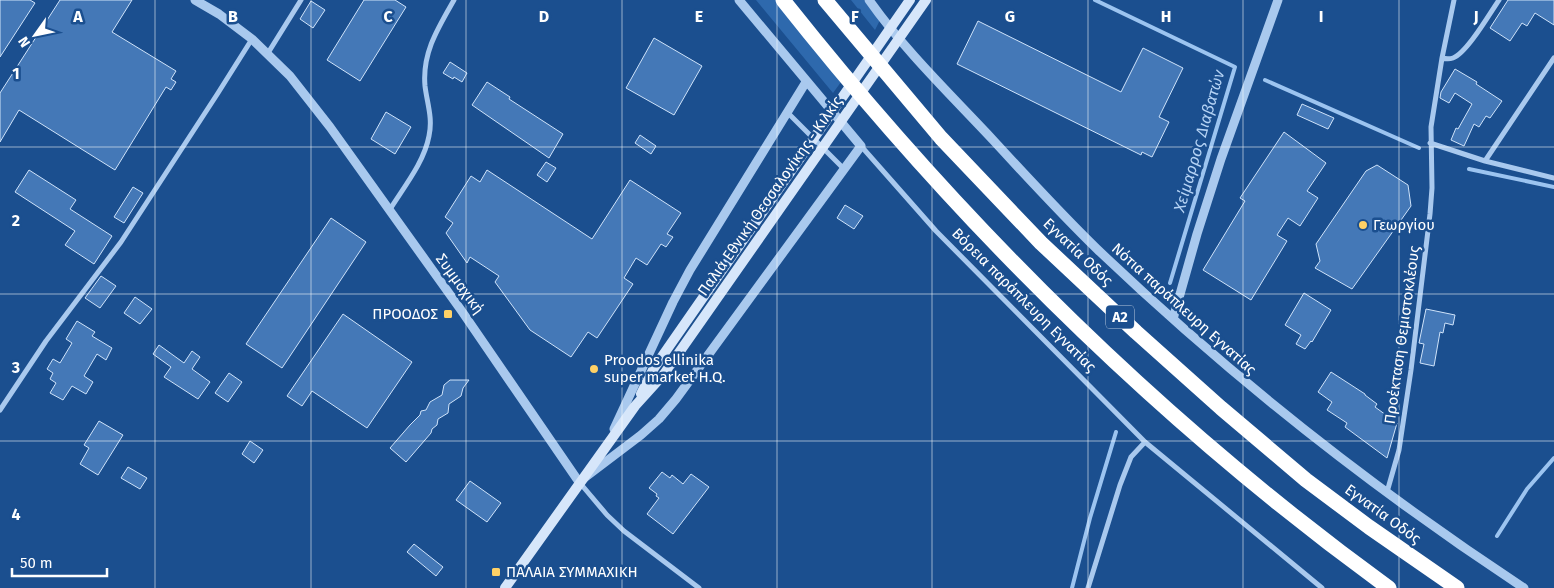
<svg xmlns="http://www.w3.org/2000/svg" width="1554" height="588" viewBox="0 0 1554 588" font-family="'Fira Sans',sans-serif">
	<style>
		.green { fill: #2e69ad }
		.lines { fill: none; stroke-linecap: round; stroke-linejoin: round }
		.stream { stroke: #9cc4f0; stroke-width: 4 }
		.building { fill: #4478b7; stroke: #cfe3fa }
		.minor { stroke: #a9c9ee; stroke-width: 5 }
		.tertiary { stroke: #a9c9ee; stroke-width: 9 }
		.secondary { stroke: #d6e6fa; stroke-width: 10 }
		.motorway { stroke: #fff; stroke-width: 15 }
		.grid { fill: none; stroke: #fff; stroke-width: 1; stroke-opacity: 0.55 }
		.poi-dot { fill: #ffd166; stroke: #1b4f8f; stroke-width: 2 }
		.labels { text-anchor: middle; dominant-baseline: central; stroke-width: 5; stroke-linejoin: round; paint-order: stroke }
		.shield { fill: #1b4f8f; stroke: #bbcadd; stroke-width: 1 }
		.shield-label { font-size: 14px; font-weight: bold; fill: #fff }
		.street-label { font-size: 15px; fill: #fff; stroke: #1b4f8f }
		.poi-label { font-size: 15px; fill: #fff; stroke: #1b4f8f; text-anchor: start }
		.water-label { font-size: 16px; font-style: italic; fill: #b5d3f5; stroke: #1b4f8f }
		.grid-label { font-size: 16px; text-anchor: middle; font-weight: bold; fill: #fff; stroke: #1b4f8f; stroke-width: 5; stroke-linejoin: round; paint-order: stroke }
	</style>
	<rect width="100%" height="100%" fill="#1b4f8f"/>
	<path class="green" d="M756 0H776L841 82 833 93Z
		M851 0H864L880 20 875 30Z"/>
	<g class="lines">
		<path class="stream" d="M1095 0 1235 67 1170 283
			M1265 80 1419 148
			M1469 169 1554 187
			M1497 536 1527 489 1554 458
			M1072 588 1090 518 1116 432"/>
	</g>
	<path class="building" d="M0 0H30L35 3 0 57Z
		M60 0H132L112 32 176 71 171 79 176 82 171 90 166 87 115 170 19 110 0 142V93Z
		M364 0H395L406 7 360 81 327 60Z
		M1508 0H1554V25L1535 13 1527 26 1522 23 1510 41 1490 28Z
		M311 1 325 10 313 28 300 19Z
		M978 21 1121 92 1143 48 1183 68 1159 117 1169 122 1152 157 1142 152 1141 155 957 64Z
		M654 38 702 66 674 115 626 88Z
		M450 62 467 73 462 82 454 77 453 79 443 73Z
		M1455 69 1477 82 1476 84 1502 101 1490 118 1486 116 1479 127 1474 124 1464 146 1451 140 1456 128 1458 129 1472 104 1455 93 1449 103 1440 98 1441 92Z
		M487 82 510 97 509 99 563 134 549 158 472 105Z
		M1302 104 1334 118 1328 129 1297 115Z
		M386 112 411 127 395 154 371 139Z
		M1284 132 1326 163 1307 191 1318 198 1300 226 1288 218 1277 235 1287 241 1251 300 1203 270 1245 201 1240 198Z
		M640 135 656 146 651 154 635 143Z
		M546 162 556 168 547 182 537 175Z
		M1377 165 1408 185 1411 206 1352 289 1315 268 1320 261 1316 244 1366 171Z
		M29 170 76 200 70 209 112 236 94 264 65 245 75 231 15 192Z
		M487 170 592 239 630 180 681 213 667 234 673 237 666 247 661 244 647 265 636 258 624 278 633 284 597 338 588 332 571 357 530 330 495 282 499 276 470 257 467 263 446 233 453 223 445 217 471 176 480 182Z
		M133 187 143 193 124 223 114 217Z
		M845 205 863 216 854 229 837 218Z
		M331 218 366 242 282 368 246 344Z
		M101 276 116 286 100 308 85 298Z
		M1304 293 1331 310 1312 342 1311 341 1305 349 1296 344 1301 335 1285 325Z
		M135 297 152 309 140 324 124 313Z
		M1426 309 1455 315 1453 325 1445 323 1443 333 1440 332 1434 366 1420 363 1424 344 1419 343Z
		M343 314 412 362 367 428 312 391 302 406 287 396Z
		M77 321 95 332 92 336 112 348 106 360 97 354 84 376 93 382 86 394 72 386 63 400 50 393 56 383 50 379 53 373 47 369 53 359 60 363 72 343 66 339Z
		M159 345 184 363 192 351 200 357 192 369 210 382 198 399 164 377 171 367 153 354Z
		M1331 372 1365 394V395L1377 404 1375 407 1397 423 1387 458 1345 427 1347 423 1327 410 1332 402 1318 392Z
		M229 373 242 382 228 402 215 393Z
		M450 380H469L463 388 461 396 449 404 448 413 438 419 437 425 432 429 431 433 406 462 390 448 410 425 420 415 421 411 426 410 430 402 442 395 444 385Z
		M99 421 123 435 98 475 80 464 89 448 84 445Z
		M250 441 263 450 254 463 242 454Z
		M128 467 147 478 140 489 121 478Z
		M662 472 670 478 672 475 683 484 691 474 709 487 673 534 647 514 659 498 656 496 657 494 649 488Z
		M470 481 501 503 487 522 456 500Z
		M414 544 443 567 436 576 407 552Z"/>
	<g class="lines">
		<path class="minor" d="M268 53 301 0
			M1442 58C1446 59 1450 59 1453 58 1467 53 1490 13 1499 0
			M787 112 844 169
			M1430 143 1485 161 1554 178
			M861 146 936 231 1145 442 1322 588
			M1485 161 1554 58
			M389 211C403 188 424 163 429 136 433 118 427 103 425 86 422 53 438 28 454 0
			M0 410 46 341 121 242 218 93 252 39
			M580 483 607 515 624 531 699 588
			M1387 492 1399 450 1411 370 1430 214 1432 188 1431 127 1442 58 1454 0
			M1088 588 1120 485 1131 457 1145 442"/>
		<path class="tertiary" d="M195 0 219 14 252 39 290 76 330 127 461 310 579 482 641 435 659 419 676 399 861 146 739 0
			M869 0C905 51 951 95 993 140 1027 177 1061 214 1097 249 1229 375 1372 488 1524 588
			M1173 319 1197 234 1221 159 1278 0
			M614 429 673 302 690 270 806 82"/>
		<path class="secondary" d="M641 394 654 368 910 0
			M505 588 635 406 664 374 926 0"/>
		<path class="motorway" d="M783 0C958 221 1160 422 1389 588
			M825 0 941 138 1041 243 1136 332 1221 408 1306 480 1369 527 1457 588"/>
	</g>
	<path class="grid" d="M155 0V588M311 0V588M466 0V588M622 0V588M777 0V588M932 0V588M1088 0V588M1243 0V588M1399 0V588M0 147H1554M0 294H1554M0 441H1554"/>
	<g class="poi-dot">
		<circle cx="1363" cy="225" r="5"/>
		<rect x="443" y="309" width="10" height="10" rx="2.5"/>
		<circle cx="594" cy="369" r="5"/>
		<rect x="491" y="567" width="10" height="10" rx="2.5"/>
	</g>
	<g class="labels">
		<rect class="shield" x="1106" y="305.5" width="28" height="23" rx="4"/>
		<g class="shield-label">
			<text x="1120" y="317">Α2</text>
		</g>
		<g class="street-label">
			<text transform="translate(770 196) rotate(-55)">Παλιά Εθνική Θεσσαλονίκης - Κιλκίς</text>
			<text transform="translate(1078 252) rotate(44)">Εγνατία Οδός</text>
			<text transform="translate(460 284) rotate(54)">Συμμαχική</text>
			<text transform="translate(1024 300) rotate(45)">Βόρεια παράπλευρη Εγνατίας</text>
			<text transform="translate(1184 309) rotate(42)">Νότια παράπλευρη Εγνατίας</text>
			<text transform="translate(1402 335) rotate(-82)">Προέκταση Θεμιστοκλέους</text>
			<text transform="translate(1383 514) rotate(36)">Εγνατία Οδός</text>
		</g>
		<g class="poi-label">
			<text x="1373" y="225">Γεωργίου</text>
			<text x="438" y="314" text-anchor="end">ΠΡΟΟΔΟΣ</text>
			<text x="604" y="360">Proodos ellinika<tspan x="604" dy="17">super market H.Q.</tspan></text>
			<text x="506" y="572">ΠΑΛΑΙΑ ΣΥΜΜΑΧΙΚΗ</text>
		</g>
		<g class="water-label">
			<text transform="translate(1199 141) rotate(-74)">Χείμαρρος Διαβατών</text>
		</g>
	</g>
	<g class="grid-label">
		<text x="78" y="22">A</text>
		<text x="233" y="22">B</text>
		<text x="388" y="22">C</text>
		<text x="544" y="22">D</text>
		<text x="699" y="22">E</text>
		<text x="855" y="22">F</text>
		<text x="1010" y="22">G</text>
		<text x="1166" y="22">H</text>
		<text x="1321" y="22">I</text>
		<text x="1476" y="22">J</text>
		<text x="16" y="79">1</text>
		<text x="16" y="226">2</text>
		<text x="16" y="373">3</text>
		<text x="16" y="520">4</text>
	</g>
	<g transform="translate(35 35) rotate(237)" stroke="#1b4f8f" stroke-width="4" paint-order="stroke">
	<path d="M0-4L9 19L0 12L-9 19Z" fill="#ffffff"/>
	<text y="-8" font-size="14" font-weight="bold" text-anchor="middle" fill="#ffffff">N</text>
	</g>
	<path d="M12 568v8h95v-8" fill="none" stroke="#ffffff" stroke-width="2.5"/>
	<text x="20" y="568" font-size="15" fill="#ffffff" stroke="#1b4f8f" stroke-width="4" paint-order="stroke">50 m</text>
</svg>
